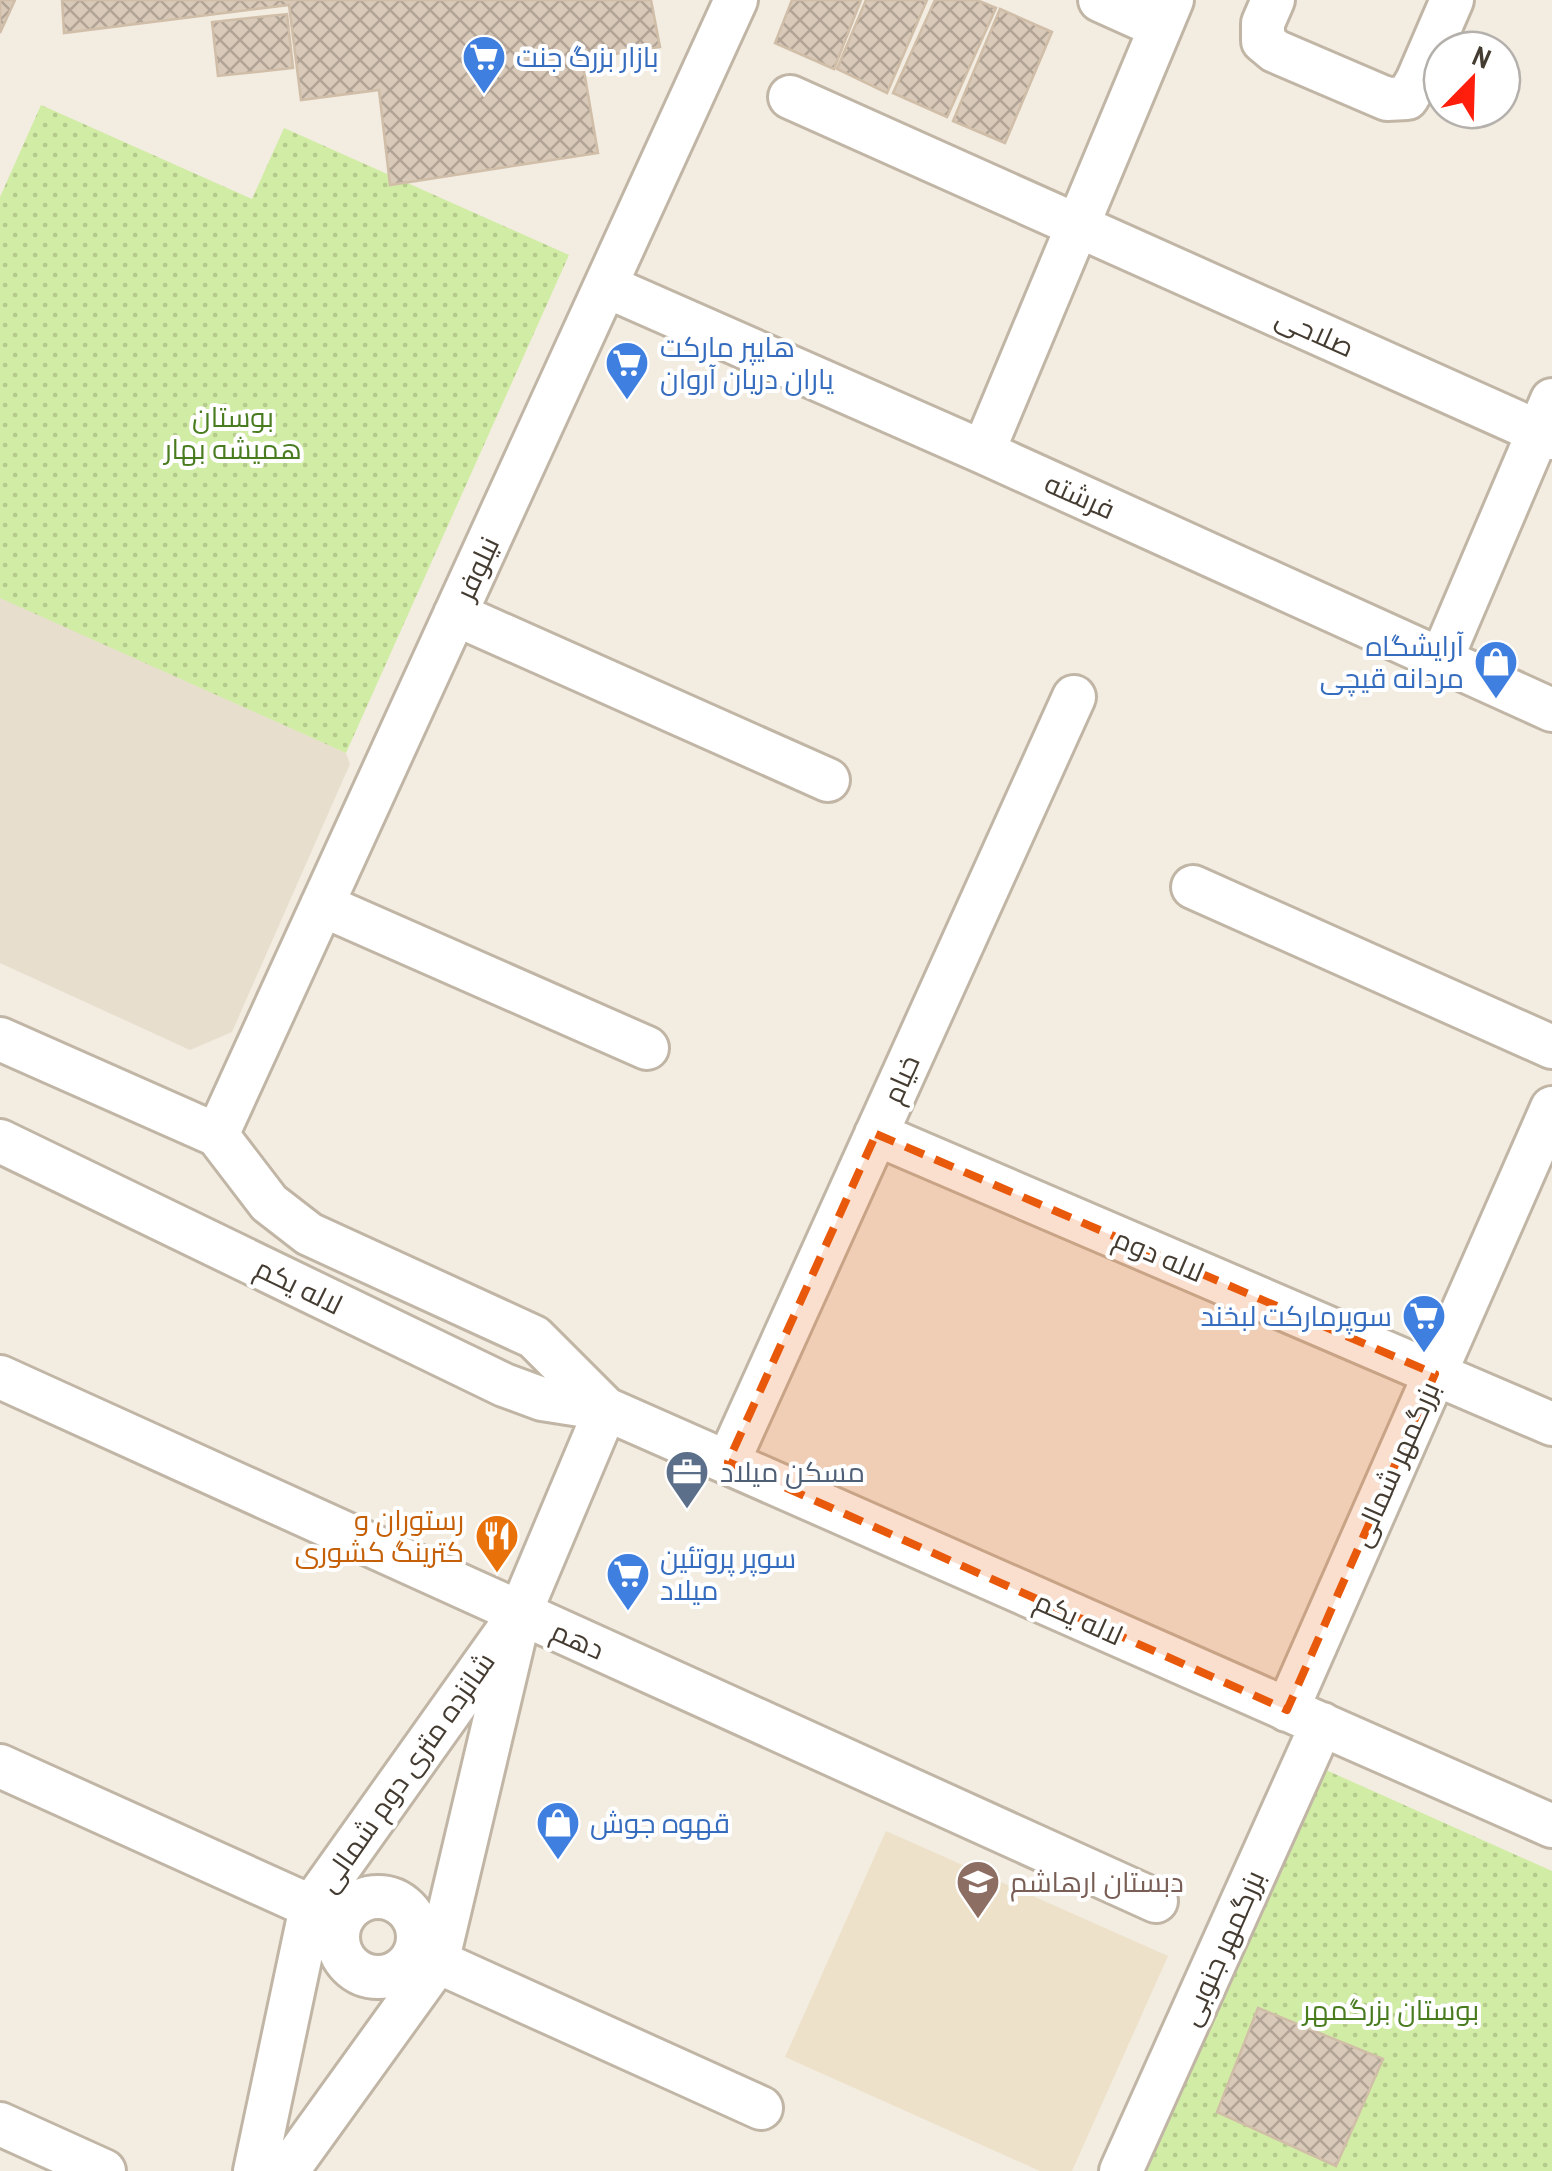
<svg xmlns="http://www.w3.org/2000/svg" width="1552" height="2171" viewBox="0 0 1552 2171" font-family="'Archivo Narrow',Cairo,sans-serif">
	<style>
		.residential { fill: #e7dece }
		.education { fill: #eee1c9 }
		.park { fill: url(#park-dots) }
		.building { fill: url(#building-cross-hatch); stroke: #d1bea8; stroke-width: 2.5 }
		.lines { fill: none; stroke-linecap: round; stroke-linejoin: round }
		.minor-casing { stroke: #c1b6a6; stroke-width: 48 }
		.minor { stroke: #fff; stroke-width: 42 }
		.marked { fill: #e8590c; fill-opacity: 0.2; stroke: #e8590c; stroke-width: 8; stroke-dasharray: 20 12; stroke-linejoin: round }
		.labels { text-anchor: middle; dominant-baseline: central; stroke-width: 8; stroke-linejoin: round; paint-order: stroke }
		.shop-label { font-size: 28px; fill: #366cbe; stroke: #fff; text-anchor: start }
		.street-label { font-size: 28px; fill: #443b31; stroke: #fff }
		.park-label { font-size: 28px; fill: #497b1f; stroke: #fff }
		.service-label { font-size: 28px; fill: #4e5e75; stroke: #fff; text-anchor: start }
		.food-label { font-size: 28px; fill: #c56008; stroke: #fff; text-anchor: end }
		.education-label { font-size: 28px; fill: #785e54; stroke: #fff; text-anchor: start }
	</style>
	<defs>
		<pattern id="park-dots" width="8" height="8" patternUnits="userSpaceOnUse" patternTransform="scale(2.5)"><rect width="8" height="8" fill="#d1eca4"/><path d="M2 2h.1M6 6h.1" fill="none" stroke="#b5cb8e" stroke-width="1.8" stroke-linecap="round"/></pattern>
		<pattern id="building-cross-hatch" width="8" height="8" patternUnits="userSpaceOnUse" patternTransform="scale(2.5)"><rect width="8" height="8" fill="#d8c9b8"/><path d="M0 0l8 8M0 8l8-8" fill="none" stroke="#b1a496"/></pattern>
	</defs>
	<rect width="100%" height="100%" fill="#f3ece1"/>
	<path class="residential" d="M0 597 346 753 350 764 232 1032 190 1050 0 963Z"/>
	<path class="education" d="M886 1831 1168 1956 1072 2171H1040L785 2057Z"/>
	<path class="park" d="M41 105 252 199 284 128 569 255 346 753 0 598V197Z
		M1326 1770 1552 1871V2171H1144Z"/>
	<path class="building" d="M0 0H15L0 33Z
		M62 0H651L660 47 582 59 598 153 390 185 379 90 301 100 289 5 64 33Z
		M792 0H861L834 69 775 43Z
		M866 0H927L887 93 837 69Z
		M935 0H977L996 8 947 117 893 93Z
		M1000 9 1052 32 1005 143 953 121Z
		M287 14 293 68 218 76 212 22Z
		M1258 2008 1383 2059 1336 2166 1217 2112Z"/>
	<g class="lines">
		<defs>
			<path id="minor" d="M1100 0 1160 27
				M1273 0 1263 23V41L1275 51 1387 99 1407 98 1417 81 1452 0
				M790 97 1552 438
				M606 286 983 452 1552 710
				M983 452 1172 0
				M455 614 828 780
				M1441 660 1552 400
				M1193 887 1552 1047
				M322 905 647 1048
				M0 1039 217 1135 269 1203 309 1234 534 1337 606 1409
				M876 1134 1552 1424
				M217 1135 736 0
				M0 1141 504 1385 542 1399 606 1409 1552 1826
				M0 1377 1156 1901
				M728 1462 1074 697
				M1287 1710 1552 1108
				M0 1766 341 1920
				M338 1937a40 40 0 1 1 80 0a40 40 0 1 1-80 0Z
				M416 1952 761 2108
				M0 2124 104 2171
				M255 2171 311 1907 508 1630
				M287 2171 437 1963 520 1613 606 1409
				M1121 2171 1322 1724"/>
		</defs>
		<use href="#minor" class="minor-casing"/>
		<use href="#minor" class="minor"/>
	</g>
	<path class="marked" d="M876 1134 1435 1374 1287 1710 728 1462Z"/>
	<defs>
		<symbol id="supermarket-pin" viewBox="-11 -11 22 30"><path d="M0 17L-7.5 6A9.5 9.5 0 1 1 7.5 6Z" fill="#3f7fe0" stroke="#fff"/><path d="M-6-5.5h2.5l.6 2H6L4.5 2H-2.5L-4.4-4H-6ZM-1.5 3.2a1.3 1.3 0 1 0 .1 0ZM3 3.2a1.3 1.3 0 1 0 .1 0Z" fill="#fff"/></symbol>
		<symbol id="shop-pin" viewBox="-11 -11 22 30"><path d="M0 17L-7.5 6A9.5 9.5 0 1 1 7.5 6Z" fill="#3f7fe0" stroke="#fff"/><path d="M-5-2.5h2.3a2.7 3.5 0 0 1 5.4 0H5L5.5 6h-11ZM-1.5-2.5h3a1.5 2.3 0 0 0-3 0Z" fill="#fff"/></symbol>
		<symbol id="office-pin" viewBox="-11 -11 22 30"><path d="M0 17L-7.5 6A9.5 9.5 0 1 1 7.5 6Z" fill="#5c6f8a" stroke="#fff"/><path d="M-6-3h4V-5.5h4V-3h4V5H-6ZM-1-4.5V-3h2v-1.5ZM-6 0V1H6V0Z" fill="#fff"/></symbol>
		<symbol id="restaurant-pin" viewBox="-11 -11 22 30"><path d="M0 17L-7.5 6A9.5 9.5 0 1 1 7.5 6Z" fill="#e8710a" stroke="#fff"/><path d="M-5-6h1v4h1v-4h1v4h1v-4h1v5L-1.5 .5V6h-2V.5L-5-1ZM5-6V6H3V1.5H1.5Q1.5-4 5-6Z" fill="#fff"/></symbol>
		<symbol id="school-pin" viewBox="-11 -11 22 30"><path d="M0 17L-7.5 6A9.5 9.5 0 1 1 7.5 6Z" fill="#8d6e63" stroke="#fff"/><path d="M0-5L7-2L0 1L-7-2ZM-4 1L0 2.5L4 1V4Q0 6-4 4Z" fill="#fff"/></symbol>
	</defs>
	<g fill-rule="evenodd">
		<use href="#supermarket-pin" x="459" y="32" width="50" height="68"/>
		<use href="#supermarket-pin" x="602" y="338" width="50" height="68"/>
		<use href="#shop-pin" x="1471" y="637" width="50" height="68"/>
		<use href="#supermarket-pin" x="1399" y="1291" width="50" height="68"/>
		<use href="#office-pin" x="662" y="1447" width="50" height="68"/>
		<use href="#restaurant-pin" x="472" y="1511" width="50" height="68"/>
		<use href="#supermarket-pin" x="603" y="1549" width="50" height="68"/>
		<use href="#shop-pin" x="533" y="1798" width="50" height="68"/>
		<use href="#school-pin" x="953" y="1857" width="50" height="68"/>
	</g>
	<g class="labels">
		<g class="shop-label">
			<text x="516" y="57">بازار بزرگ جنت</text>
			<text x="660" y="347">هایپر مارکت<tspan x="660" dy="32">یاران دریان آروان</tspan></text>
			<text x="1464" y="646" text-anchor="end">آرایشگاه<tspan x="1464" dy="32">مردانه قیچی</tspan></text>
			<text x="1392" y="1316" text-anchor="end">سوپرمارکت لبخند</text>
			<text x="660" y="1558">سوپر پروتئین<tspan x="660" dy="32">میلاد</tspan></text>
			<text x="590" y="1823">قهوه جوش</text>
		</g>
		<g class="street-label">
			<text transform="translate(1315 332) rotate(24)">صلاحی</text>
			<text transform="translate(1080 496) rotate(24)">فرشته</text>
			<text transform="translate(477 568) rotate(-65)">نیلوفر</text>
			<text transform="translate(901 1079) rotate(-66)">خیام</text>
			<text transform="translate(1159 1255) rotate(23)">لاله دوم</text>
			<text transform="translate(299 1286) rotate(26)">لاله یکم</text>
			<text transform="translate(1395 1464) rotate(-66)">بزرگمهر شمالی</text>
			<text transform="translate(1079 1618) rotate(24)">لاله یکم</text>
			<text transform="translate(578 1640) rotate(24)">دهم</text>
			<text transform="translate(406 1772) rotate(-55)">شانزده متری دوم شمالی</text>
			<text transform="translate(1222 1948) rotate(-66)">بزرگمهر جنوبی</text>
		</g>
		<g class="park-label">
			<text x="233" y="417">بوستان<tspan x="233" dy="32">همیشه بهار</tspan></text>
			<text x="1391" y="2010">بوستان بزرگمهر</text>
		</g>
		<g class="service-label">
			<text x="720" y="1472">مسکن میلاد</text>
		</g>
		<g class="food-label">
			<text x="464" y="1520">رستوران و<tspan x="464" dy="32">کترینگ کشوری</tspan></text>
		</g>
		<g class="education-label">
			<text x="1010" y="1882">دبستان ارهاشم</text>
		</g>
	</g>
	<g transform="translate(1472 80) rotate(23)"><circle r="48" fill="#ffffff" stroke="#b4b1ad" stroke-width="2.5"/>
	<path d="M0-8L18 38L0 25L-18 38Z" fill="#ff1e0c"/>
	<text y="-15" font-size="28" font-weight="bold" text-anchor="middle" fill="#443b31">N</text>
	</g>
</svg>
